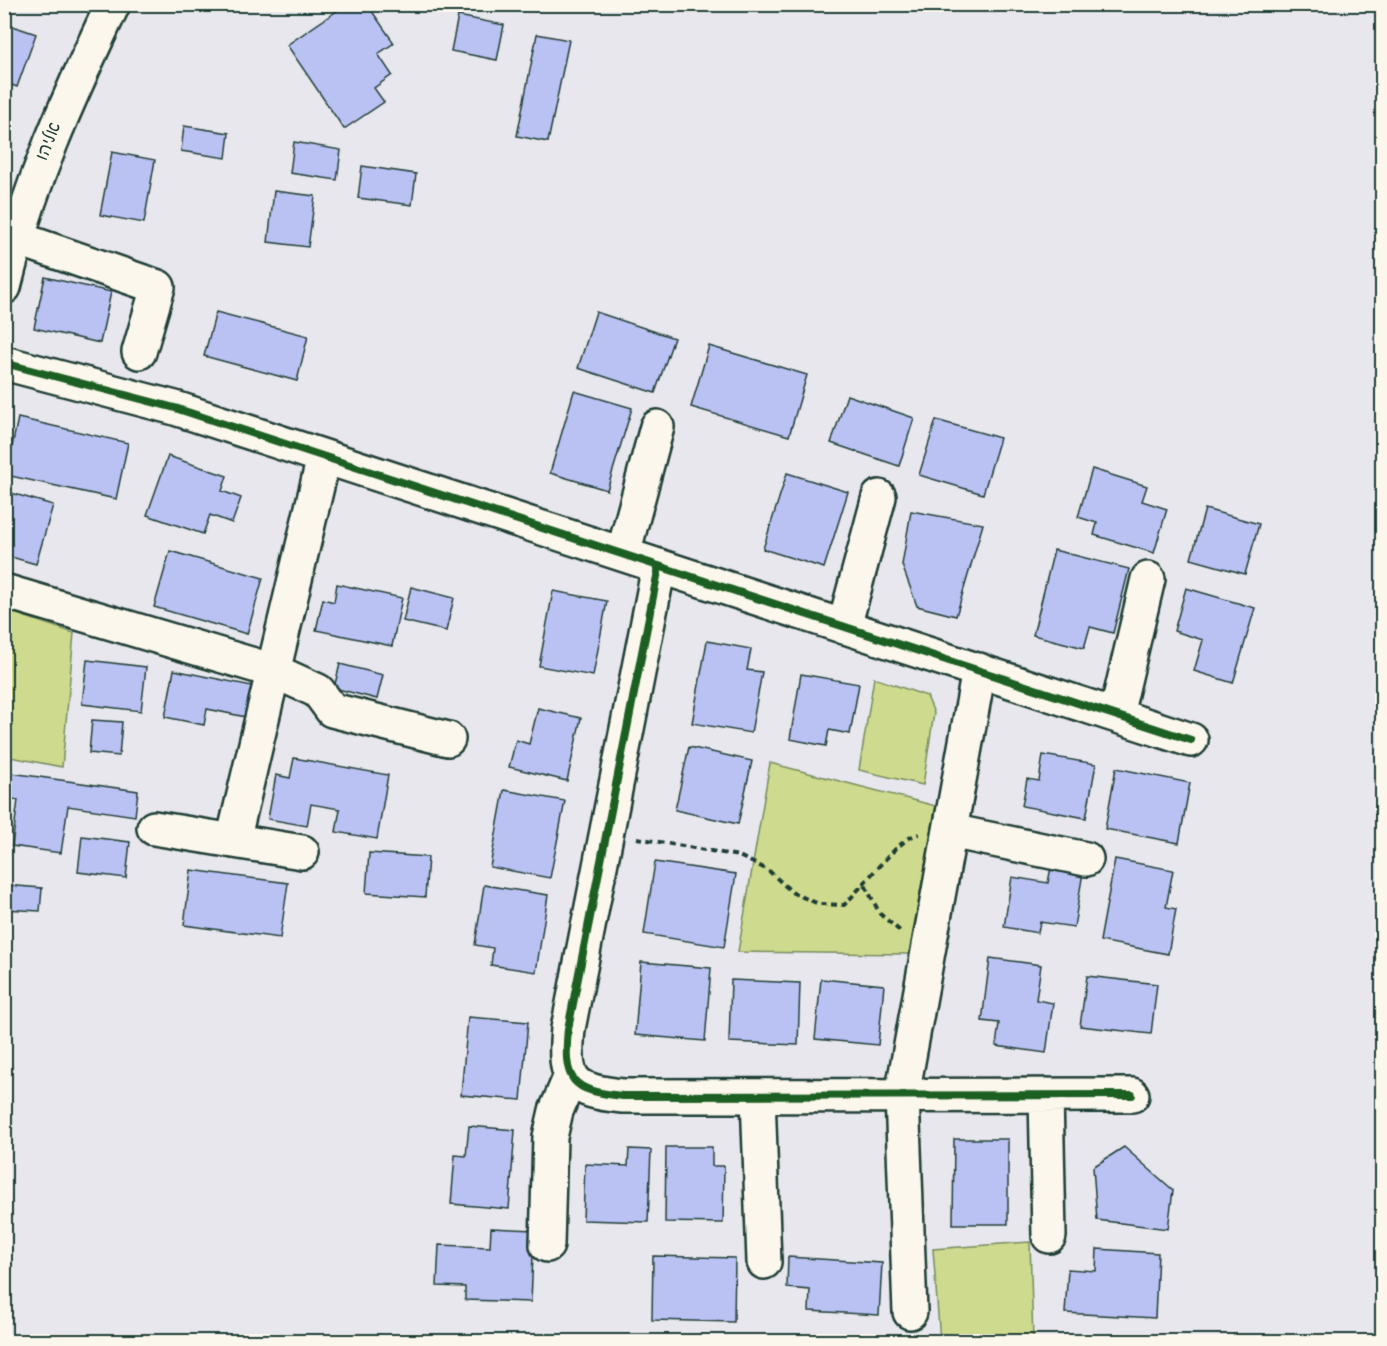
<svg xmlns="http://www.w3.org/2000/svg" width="1387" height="1346" viewBox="0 0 1387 1346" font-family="'Gochi Hand','Playpen Sans Hebrew',sans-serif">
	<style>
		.green { fill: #ceda8d; stroke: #768c60; stroke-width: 1.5 }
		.building { fill: #bac2f4; stroke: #1f3d34; stroke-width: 1.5 }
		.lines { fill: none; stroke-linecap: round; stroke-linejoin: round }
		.minor-casing { stroke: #1f3d34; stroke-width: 38 }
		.path { stroke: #1f3d34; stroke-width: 4; stroke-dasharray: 6 4.5; stroke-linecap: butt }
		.minor { stroke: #fbf7ec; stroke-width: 33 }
		.cycleway-casing { stroke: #fbf7ec; stroke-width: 11 }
		.cycleway { stroke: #1b5e20; stroke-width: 8 }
		.labels { text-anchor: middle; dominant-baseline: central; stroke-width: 4.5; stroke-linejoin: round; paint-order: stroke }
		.street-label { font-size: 18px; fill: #1f3d34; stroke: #fbf7ec }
	</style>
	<rect width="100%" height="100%" fill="#e8e7ee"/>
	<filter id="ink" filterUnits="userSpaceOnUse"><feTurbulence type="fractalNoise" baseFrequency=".0167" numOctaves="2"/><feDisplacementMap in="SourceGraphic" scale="12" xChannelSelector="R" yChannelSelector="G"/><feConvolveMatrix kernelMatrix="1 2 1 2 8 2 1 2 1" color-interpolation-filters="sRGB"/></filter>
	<g filter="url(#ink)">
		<path class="green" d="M5 610 74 633 62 767 5 756Z
			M874 678 927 696 934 713 923 785 859 770Z
			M770 763 936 806 909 954 738 952Z
			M1030 1242 1033 1341H940L933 1249Z"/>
		<path class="building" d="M347 4H367L394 43 378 54 392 75 374 88 384 102 344 129 287 45Z
			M458 16 504 25 497 60 451 51Z
			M4 23 36 34 17 87 4 82Z
			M537 34 569 40 548 142 517 136Z
			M184 126 229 133 226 158 181 151Z
			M294 142 341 150 337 180 290 173Z
			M112 152 155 160 144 223 100 215Z
			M362 166 416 174 412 205 358 198Z
			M274 191 315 196 308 247 268 242Z
			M45 277 111 292 100 343 34 328Z
			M216 312 308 336 297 381 204 356Z
			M596 312 674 338 655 393 578 368Z
			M709 346 807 375 789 436 691 407Z
			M574 391 632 408 607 490 550 473Z
			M847 395 914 418 899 466 831 443Z
			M18 418 128 443 116 499 6 475Z
			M936 420 1000 438 983 494 919 475Z
			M168 456 227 476 222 491 241 498 232 523 210 515 203 534 147 515Z
			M1092 469 1147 486 1142 501 1167 509 1154 553 1094 535 1097 523 1078 517Z
			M787 473 848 492 824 568 763 549Z
			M4 491 53 505 36 564 4 555Z
			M1205 509 1259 524 1245 574 1191 559Z
			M911 511 983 524 956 616 917 606 902 565Z
			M1054 550 1129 569 1113 633 1090 627 1084 648 1033 635Z
			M170 551 263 578 247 634 154 607Z
			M337 584 402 598 392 646 316 630 323 599 334 602Z
			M411 587 454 598 446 631 403 621Z
			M1186 588 1255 608 1233 683 1194 671 1203 640 1174 631Z
			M553 591 607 601 593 676 539 666Z
			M707 641 751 649 747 670 762 672 751 733 692 723Z
			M87 660 146 667 141 711 82 704Z
			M340 664 383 675 377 699 334 688Z
			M174 670 252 686 246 717 207 709 204 725 165 717Z
			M801 674 859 684 850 734 829 730 826 746 790 739Z
			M538 708 581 718 567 781 509 767 516 740 529 744Z
			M92 720 122 722 119 756 89 753Z
			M689 747 752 761 738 824 675 810Z
			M1043 755 1096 764 1086 818 1022 806 1027 779 1039 781Z
			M294 758 388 775 377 839 336 832 340 809 311 804 307 826 268 819 276 775 290 778Z
			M1116 768 1190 783 1179 843 1105 829Z
			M4 772 138 791 135 816 68 806 61 853 12 846 18 800 4 798Z
			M504 790 565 801 550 878 490 867Z
			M82 836 130 842 126 878 78 872Z
			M369 853 428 857 425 897 366 893Z
			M1115 859 1173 870 1166 907 1176 909 1168 954 1100 941Z
			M655 862 736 874 724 947 644 934Z
			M1051 867 1083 872 1074 927 1040 922 1038 933 1004 927 1012 877 1048 883Z
			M191 870 288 883 280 938 184 925Z
			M4 885 42 888 40 911 4 909Z
			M484 885 548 895 536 972 491 965 493 948 475 945Z
			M990 958 1041 965 1036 1000 1053 1003 1046 1053 996 1046 999 1023 982 1021Z
			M641 962 711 968 705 1041 635 1035Z
			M1087 976 1157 984 1151 1034 1080 1026Z
			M821 979 884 985 878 1045 815 1039Z
			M731 980 800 983 798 1045 729 1042Z
			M468 1017 528 1022 521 1100 461 1095Z
			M469 1126 515 1130 509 1209 451 1204 455 1155 466 1156Z
			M954 1139H1008V1224H953Z
			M666 1147H712V1166H724L723 1223 665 1222Z
			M1124 1147 1173 1190 1168 1229 1097 1220 1093 1167Z
			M629 1149 651 1150 648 1222 583 1220 585 1164 628 1166Z
			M491 1228 534 1230 531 1302 465 1300V1287L437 1286 439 1245 490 1247Z
			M1097 1249 1158 1253 1155 1318 1065 1313 1068 1269 1096 1271Z
			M653 1256 735 1258 734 1322 652 1320Z
			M788 1257 882 1263 879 1315 809 1311 810 1290 787 1288Z"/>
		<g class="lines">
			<defs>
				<path id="minor" d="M16 238 158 287 139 352
					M4 287C29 184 68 99 113 4
					M4 363 175 408 1191 740
					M623 554 657 427
					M659 566 568 1029C563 1081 571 1091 623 1096L1132 1095
					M4 591 274 671 318 691 332 710 448 739
					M844 627 879 497
					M1116 715 1148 579
					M154 828 302 852
					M950 831 1086 859
					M233 841 324 457
					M1046 1095 1049 1236
					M758 1096 764 1262
					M547 1245 550 1137 556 1111 570 1078
					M910 1312 902 1095 979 670"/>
			</defs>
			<use href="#minor" class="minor-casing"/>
			<path class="path" d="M637 838 739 856 768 870 793 893 819 904 844 905C861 889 900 836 919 834
				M865 885 880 914 900 931"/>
			<use href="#minor" class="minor"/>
			<defs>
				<path id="cycleway" d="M4 363 175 408 1191 740
					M659 566 568 1029C563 1081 571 1091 623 1096L1132 1095"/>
			</defs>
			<use href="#cycleway" class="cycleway-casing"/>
			<use href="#cycleway" class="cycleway"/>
		</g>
	</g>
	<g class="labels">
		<g class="street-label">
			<text transform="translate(50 142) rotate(-68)">אליהו</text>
		</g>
	</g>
	<rect width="1387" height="1346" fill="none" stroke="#fbf7ec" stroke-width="24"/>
	<rect x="12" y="12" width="1363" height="1322" fill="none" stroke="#1f3d34" stroke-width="2" filter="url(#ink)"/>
</svg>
